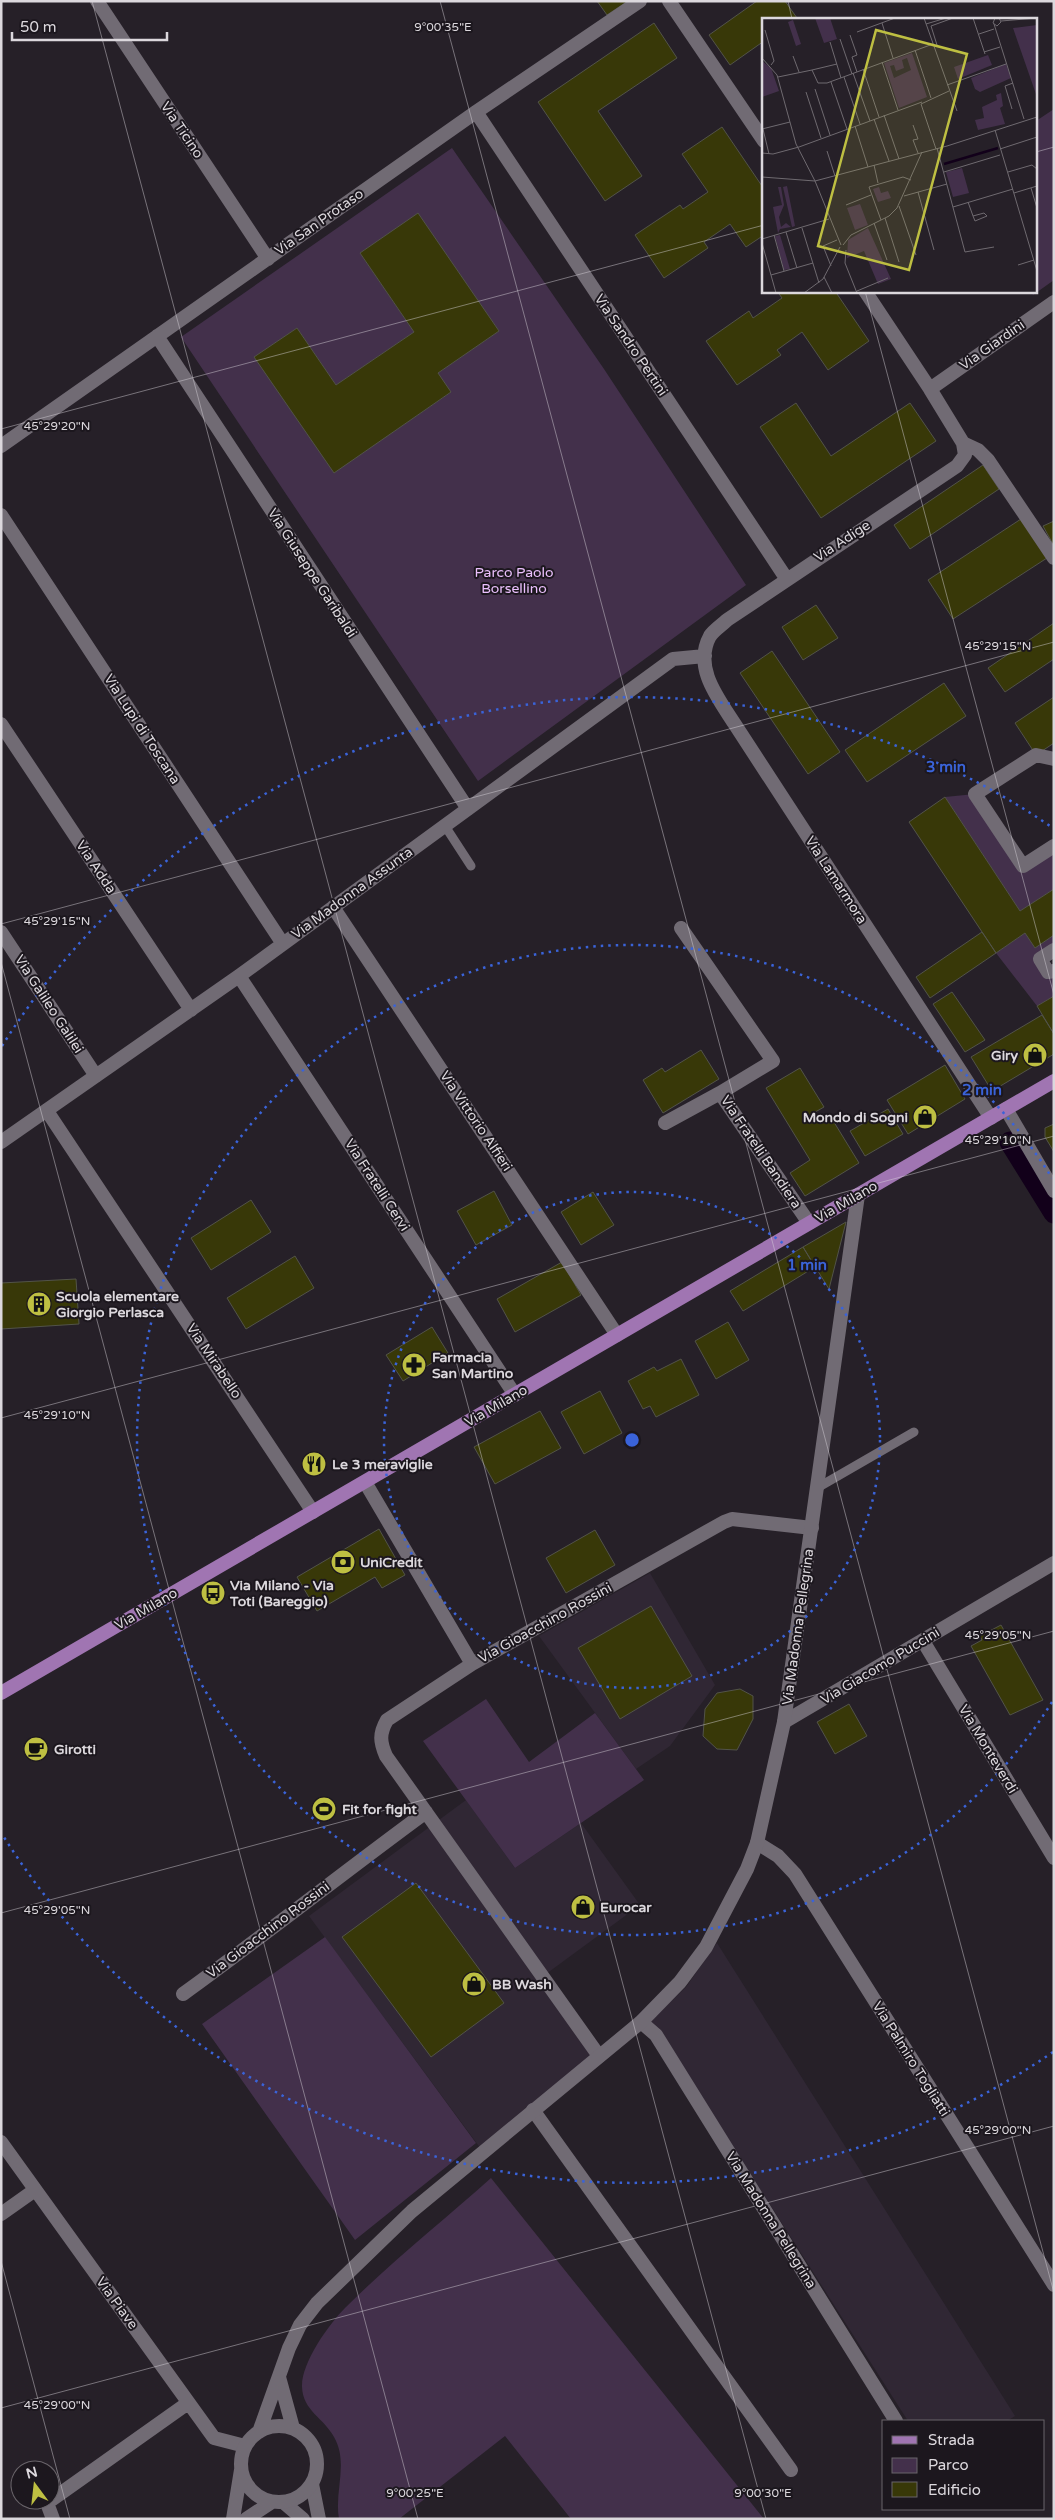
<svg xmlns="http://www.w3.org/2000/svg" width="1055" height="2520" viewBox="0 0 1055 2520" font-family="'Varela Round',sans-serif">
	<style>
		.built { fill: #302734 }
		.green { fill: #43304b; fill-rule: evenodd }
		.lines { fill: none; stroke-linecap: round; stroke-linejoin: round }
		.canal { stroke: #12001a; stroke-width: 21 }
		.building { fill: #383808; stroke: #525349 }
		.service { stroke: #716b74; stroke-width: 9 }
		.pedestrian { stroke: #716b74; stroke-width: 14 }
		.minor { stroke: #716b74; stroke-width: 14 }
		.tertiary { stroke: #716b74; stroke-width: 14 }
		.primary { stroke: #a075b2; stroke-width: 14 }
		.ticks { fill: none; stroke: #dcd8dd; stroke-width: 1; stroke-opacity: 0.45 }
		.ring { fill: none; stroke: #3a63d9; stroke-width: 2.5; stroke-dasharray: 2.5 5 }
		.labels { text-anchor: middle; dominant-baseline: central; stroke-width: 4; stroke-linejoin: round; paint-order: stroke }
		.street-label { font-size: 14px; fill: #dcd8dd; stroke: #1c171e }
		.park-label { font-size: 14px; fill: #ebc0fd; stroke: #1c171e }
		.poi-label { font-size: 14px; font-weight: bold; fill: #dcd8dd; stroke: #1c171e; text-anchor: start }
		.inset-river { fill: none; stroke: #12001a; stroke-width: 2.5 }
		.inset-road { fill: none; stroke: #6f6a70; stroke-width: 1 }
		.view { fill: #bebf42; fill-opacity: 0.15; stroke: #bebf42; stroke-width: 2.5 }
		.inset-edge { fill: none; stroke: #dcd8dd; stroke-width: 2.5 }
		.ticks-label { font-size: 12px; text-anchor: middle; fill: #dcd8dd; stroke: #1c171e; stroke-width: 4; stroke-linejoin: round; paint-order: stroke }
		.centre { fill: #3a63d9; stroke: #1c171e; stroke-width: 2.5 }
		.ring-label { font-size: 15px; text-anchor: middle; font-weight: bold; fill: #3a63d9; stroke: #1c171e; stroke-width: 4; stroke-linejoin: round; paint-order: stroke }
	</style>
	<rect width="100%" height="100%" fill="#262028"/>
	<path class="built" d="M650 1573 715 1685 670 1746 636 1769 539 1636Z
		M466 1800 515 1868 581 1823 640 1905 546 1974 601 2049 481 2149 309 1916Z
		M717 1943 1015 2416 1007 2421H908L660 2032 649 2022 686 1987Z"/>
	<path class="green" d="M1054 109V280L1033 295 1031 291H1036V121Z
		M452 148 604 369 746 585 478 781 181 337ZM418 214 499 331 438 373 450 393 334 472 255 357 297 328 336 385 414 332 360 253Z
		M975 794 1023 866 1054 846V889L1020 911 945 797Z
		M1025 933 1035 948 1054 935V950L1040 959 1054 971V996L1037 1006 996 953Z
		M486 1699 529 1762 595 1713 644 1780 515 1868 423 1741Z
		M325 1937 476 2143 355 2240 202 2024Z
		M491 2178 748 2499 764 2519H571L505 2436 399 2519H339C334 2491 349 2463 334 2437 324 2418 303 2411 302 2387 301 2363 329 2324 345 2308 390 2263 443 2221 491 2178Z"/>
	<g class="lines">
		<path class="canal" d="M1010 1142 1054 1213"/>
	</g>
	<path class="building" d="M597 1H628L607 15Z
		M757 1H785L797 18 764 19V41L730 65 709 35Z
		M654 23 677 58 598 111 642 176 605 201 538 102Z
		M722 127 764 189V235L746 247 730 224 704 242 708 248 664 278 635 235 680 205 683 209 708 192 682 154Z
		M418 213 499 331 438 373 451 392 334 473 254 357 297 328 336 385 414 332 360 253Z
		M777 291H835L869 341 828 370 802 332 777 350 781 355 737 385 706 341 749 311 753 318 782 298Z
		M796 403 831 456 910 403 936 441 821 518 760 427Z
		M983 465 999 489 910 549 894 525Z
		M1021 519 1047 558 953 619 928 580Z
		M1054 521V546L1043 526Z
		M816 605 838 638 803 660 782 627Z
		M1054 623V659L1005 692 988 668Z
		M772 651 840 752 808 774 740 673Z
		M944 683 966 716 867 782 845 750Z
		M1054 697V743L1036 755 1015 723Z
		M945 797 1020 911 1054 889V935L1035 948 1025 933 996 953 909 822Z
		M982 932 996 953 930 998 916 977Z
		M952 992 985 1040 965 1052 933 1004Z
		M1054 996V1034L1037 1006Z
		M1042 1015 1054 1034V1054L992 1091 971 1057Z
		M701 1050 719 1079 663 1113 643 1080 662 1068 665 1072Z
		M945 1065 965 1099 908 1134 887 1100Z
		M800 1068 824 1107 810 1115 815 1122 829 1114 859 1163 805 1196 790 1173 810 1160 766 1088Z
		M888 1109 903 1134 865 1156 850 1131Z
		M1054 1124V1152L1045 1137V1128Z
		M494 1191 512 1225 476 1245 457 1211Z
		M593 1192 614 1225 581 1245 561 1212Z
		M251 1200 271 1232 211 1270 191 1238Z
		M846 1222 829 1289 803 1247Z
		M803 1247 815 1267 743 1311 730 1291Z
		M295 1256 314 1288 246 1329 227 1298Z
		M562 1262 581 1295 515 1332 497 1299Z
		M76 1279 79 1324 1 1329V1283Z
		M728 1322 749 1360 716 1379 695 1341Z
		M432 1327 448 1353 403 1381 386 1355Z
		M681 1359 699 1395 656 1417 650 1406 643 1409 628 1381 654 1367 657 1371Z
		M600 1391 622 1433 584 1454 561 1412Z
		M540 1411 561 1448 495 1484 474 1447Z
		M379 1529 405 1575 382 1588 375 1577 317 1611 297 1577Z
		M595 1530 615 1565 566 1593 546 1558Z
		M651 1606 692 1676 620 1719 578 1648Z
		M1001 1625 1043 1700 1010 1715 971 1646 982 1640 980 1636Z
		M740 1689 753 1696V1719L737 1750 717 1749 703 1736 705 1709 717 1693Z
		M849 1704 867 1736 835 1754 817 1722Z
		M416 1883 504 2003 431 2057 342 1937Z"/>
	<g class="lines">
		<path class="service" d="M445 826 471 866
			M817 1488 914 1432"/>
		<path class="pedestrian" d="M1054 759 1036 755 975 794 1023 866 1054 846
			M1054 950 1040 959 1048 972 1054 971"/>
		<path class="minor" d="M97 1 268 259
			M669 1 764 141
			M476 112 786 578
			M865 291 930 389 963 443 978 450 988 460 1054 558
			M157 336 468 809
			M930 389 1054 302
			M963 443 965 455 957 466 727 620C722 625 714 630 710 636 693 667 718 698 734 723L991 1118
			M1 446 476 112 640 1
			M1 515 283 944
			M1 724 191 1010
			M333 907 617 1335
			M681 928 773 1061 720 1093 809 1223
			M1 932 96 1076
			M239 976 515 1395
			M1006 1109 1054 1191
			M47 1111 313 1512
			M665 1123 720 1093
			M1 1142 239 976 673 659 705 656
			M365 1482 472 1664
			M923 1641 1054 1858
			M784 1722 1054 1563
			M757 1843 778 1856 795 1874 1054 2285
			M183 1994C265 1935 344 1872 426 1812
			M641 2022 656 2035 896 2421
			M599 2056 386 1756C380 1742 379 1734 387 1720L472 1664 724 1522 732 1519 812 1528
			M533 2110 791 2470
			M1 2142 214 2438 245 2446
			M1 2214 35 2190
			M312 2484 319 2519
			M283 2502 303 2519
			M53 2519 47 2503 188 2403"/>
		<path class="tertiary" d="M279 2377 293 2428
			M241 2464a38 38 0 1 1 76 0a38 38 0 1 1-76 0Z
			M259 2432 289 2348 300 2325 317 2303 412 2211 641 2022 680 1982 706 1947 747 1869 757 1843 784 1722 858 1195
			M233 2519 241 2470
			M246 2519 272 2502"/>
		<path class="primary" d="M1 1693 1054 1081"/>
	</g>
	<path class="ticks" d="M92 1 766 2519M440 1 1054 2293M788 1 792 19M1036 152 1054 147M865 291 1054 995M1 429 764 225M1 924 1054 642M1 962 418 2519M1 1418 1054 1136M1 1913 1054 1631M1 2261 70 2519M1 2408 1054 2126"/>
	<g class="ring">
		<circle cx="632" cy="1440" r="248"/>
		<path d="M1052 1702A495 495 0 1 1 1052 1178"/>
		<path d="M1053 2052A743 743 0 0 1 2 1834M2 1046A743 743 0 0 1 1053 828"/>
	</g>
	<defs>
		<symbol id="shop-disc" viewBox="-11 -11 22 22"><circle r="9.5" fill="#bebf42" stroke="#1c171e"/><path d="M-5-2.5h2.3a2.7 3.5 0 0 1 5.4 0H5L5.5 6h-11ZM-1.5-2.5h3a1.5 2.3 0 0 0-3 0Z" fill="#111"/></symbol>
		<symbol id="building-disc" viewBox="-11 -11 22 22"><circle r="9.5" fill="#bebf42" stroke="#1c171e"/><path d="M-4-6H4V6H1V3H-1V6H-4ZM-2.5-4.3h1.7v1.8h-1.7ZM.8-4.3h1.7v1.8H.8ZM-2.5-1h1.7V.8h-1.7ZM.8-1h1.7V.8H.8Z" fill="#111"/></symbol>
		<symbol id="pharmacy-disc" viewBox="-11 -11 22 22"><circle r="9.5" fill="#bebf42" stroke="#1c171e"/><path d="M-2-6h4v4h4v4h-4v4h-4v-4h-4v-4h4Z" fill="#111"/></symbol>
		<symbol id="restaurant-disc" viewBox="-11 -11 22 22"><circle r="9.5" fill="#bebf42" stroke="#1c171e"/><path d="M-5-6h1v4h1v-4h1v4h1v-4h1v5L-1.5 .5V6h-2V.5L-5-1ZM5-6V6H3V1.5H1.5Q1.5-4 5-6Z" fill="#111"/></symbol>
		<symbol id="bank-disc" viewBox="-11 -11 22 22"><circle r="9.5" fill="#bebf42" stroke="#1c171e"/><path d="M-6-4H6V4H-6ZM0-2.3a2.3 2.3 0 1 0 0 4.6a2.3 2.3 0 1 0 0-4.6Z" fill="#111"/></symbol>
		<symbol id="bus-disc" viewBox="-11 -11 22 22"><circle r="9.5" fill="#bebf42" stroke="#1c171e"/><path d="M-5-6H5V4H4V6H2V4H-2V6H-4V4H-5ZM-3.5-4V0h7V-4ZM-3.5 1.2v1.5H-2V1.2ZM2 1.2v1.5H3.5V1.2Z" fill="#111"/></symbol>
		<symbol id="cafe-disc" viewBox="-11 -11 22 22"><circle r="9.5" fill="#bebf42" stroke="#1c171e"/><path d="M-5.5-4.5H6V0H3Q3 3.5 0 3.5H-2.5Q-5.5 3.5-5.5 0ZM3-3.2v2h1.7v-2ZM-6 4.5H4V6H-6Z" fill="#111"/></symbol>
		<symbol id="stadium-disc" viewBox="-11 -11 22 22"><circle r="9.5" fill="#bebf42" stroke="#1c171e"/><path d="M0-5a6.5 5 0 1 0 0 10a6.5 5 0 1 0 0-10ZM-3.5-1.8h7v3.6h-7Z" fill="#111"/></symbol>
	</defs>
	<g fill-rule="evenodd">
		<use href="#shop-disc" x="1021" y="1041" width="28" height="28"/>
		<use href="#shop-disc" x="911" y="1103" width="28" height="28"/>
		<use href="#building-disc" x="25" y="1290" width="28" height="28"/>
		<use href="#pharmacy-disc" x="400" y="1351" width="28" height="28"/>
		<use href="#restaurant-disc" x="300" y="1450" width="28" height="28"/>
		<use href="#bank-disc" x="329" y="1548" width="28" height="28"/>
		<use href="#bus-disc" x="199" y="1579" width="28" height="28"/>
		<use href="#cafe-disc" x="22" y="1735" width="28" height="28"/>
		<use href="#stadium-disc" x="310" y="1795" width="28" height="28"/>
		<use href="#shop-disc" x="569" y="1893" width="28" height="28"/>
		<use href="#shop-disc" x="460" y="1970" width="28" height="28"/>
	</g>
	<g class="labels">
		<g class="street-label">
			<text transform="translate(182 130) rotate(56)">Via Ticino</text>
			<text transform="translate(319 222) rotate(-35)">Via San Protaso</text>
			<text transform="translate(631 345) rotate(56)">Via Sandro Pertini</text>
			<text transform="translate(992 345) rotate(-35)">Via Giardini</text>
			<text transform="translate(842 541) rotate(-33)">Via Adige</text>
			<text transform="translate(312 573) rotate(57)">Via Giuseppe Garibaldi</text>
			<text transform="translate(142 729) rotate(57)">Via Lupi di Toscana</text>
			<text transform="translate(96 867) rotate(56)">Via Adda</text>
			<text transform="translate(836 880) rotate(57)">Via Lamarmora</text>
			<text transform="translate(352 893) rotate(-36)">Via Madonna Assunta</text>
			<text transform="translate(49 1004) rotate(57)">Via Galileo Galilei</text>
			<text transform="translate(476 1121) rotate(56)">Via Vittorio Alfieri</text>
			<text transform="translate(761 1152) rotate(56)">Via Fratelli Bandiera</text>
			<text transform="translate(377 1185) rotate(57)">Via Fratelli Cervi</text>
			<text transform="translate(846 1202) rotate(-30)">Via Milano</text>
			<text transform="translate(214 1361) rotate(56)">Via Mirabello</text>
			<text transform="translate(496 1406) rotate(-30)">Via Milano</text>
			<text transform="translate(146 1609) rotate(-30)">Via Milano</text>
			<text transform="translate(545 1623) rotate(-29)">Via Gioacchino Rossini</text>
			<text transform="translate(798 1627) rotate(-82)">Via Madonna Pellegrina</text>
			<text transform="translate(880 1666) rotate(-31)">Via Giacomo Puccini</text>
			<text transform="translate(988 1749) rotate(59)">Via Monteverdi</text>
			<text transform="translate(268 1930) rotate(-37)">Via Gioacchino Rossini</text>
			<text transform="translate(911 2059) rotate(58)">Via Palmiro Togliatti</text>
			<text transform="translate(771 2220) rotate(58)">Via Madonna Pellegrina</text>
			<text transform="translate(117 2303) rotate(54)">Via Piave</text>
		</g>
		<g class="park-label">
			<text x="514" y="572">Parco Paolo<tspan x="514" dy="16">Borsellino</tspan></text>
		</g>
		<g class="poi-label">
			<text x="1018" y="1055" text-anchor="end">Giry</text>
			<text x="908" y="1117" text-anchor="end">Mondo di Sogni</text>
			<text x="56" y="1296">Scuola elementare<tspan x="56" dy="16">Giorgio Perlasca</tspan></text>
			<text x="432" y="1357">Farmacia<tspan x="432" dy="16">San Martino</tspan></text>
			<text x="332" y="1464">Le 3 meraviglie</text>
			<text x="360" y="1562">UniCredit</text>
			<text x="230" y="1585">Via Milano - Via<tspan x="230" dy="16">Toti (Bareggio)</tspan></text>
			<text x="54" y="1749">Girotti</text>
			<text x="342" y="1809">Fit for fight</text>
			<text x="600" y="1907">Eurocar</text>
			<text x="492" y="1984">BB Wash</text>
		</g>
	</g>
	<g transform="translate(762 18)">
		<rect width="275" height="275" fill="#262028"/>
		<path d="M53 0H68L75 21 62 25ZM31 2 39 26 34 28 26 4ZM275 7V79L251 10ZM150 35 165 79 137 90 122 45ZM145 40 149 52 132 60 128 48 132 47 134 53 142 50 140 42ZM226 37 230 47 196 61 192 49ZM0 43 9 50 17 73 0 79ZM244 46 249 60 218 74 213 71 209 60ZM239 75 241 88 238 90 243 106 216 112 213 102 222 100 220 89 235 82 234 77ZM200 150 207 175 191 179 184 154ZM25 168 33 208 30 209 21 169ZM16 169H19L22 187 17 199 19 209 24 205 29 209 18 211 16 215 11 189 20 187ZM117 169 119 175 126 173 129 180 116 184 111 171ZM98 186 106 207 93 212 85 190ZM106 210 129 261 116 266 102 233 85 240 86 222ZM18 217 28 251 22 252 13 218Z" fill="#43304b" fill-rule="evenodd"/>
		<path class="inset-river" d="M182 146 236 130"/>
		<path class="inset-road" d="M162 0 195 93M211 0 223 36M233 0 231 5 235 8 239 4 237 0M239 3 275 0M120 5 131 40M164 6 184 0M232 6 262 101M3 12 12 43 9 47M95 14 133 0M217 16 232 11M88 17 95 37 90 39 95 54M78 21 90 56M68 24 79 60M172 28 175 27 169 8 191 0M153 32 169 80M222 34 238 29M31 38 37 54M0 40 15 57 34 126 53 163 79 227M120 44 136 92M101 51 117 99M50 52 75 46M91 55 108 103M16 59 50 52 56 65H65L171 26M82 59 98 106M69 64 85 111M185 67 244 46M53 71 68 117M44 74 59 120M250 91 243 68 251 65M122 97 137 141M112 101 127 143M151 107 156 121 151 122 156 135M93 108 106 149M0 111 28 104M1 111 7 136M233 112 275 253M175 130 203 234 232 229M174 131 159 86 187 73M238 131 275 119M65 133 73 158M0 135 11 136 37 129 160 84M112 147 116 165M182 154 238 137M246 154 270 147 275 151M0 159 53 163 185 128 275 99M269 170 275 190M156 174 172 232M252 175 275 168M142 178 185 166M206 184 211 198 213 203 225 198 222 195 211 198M84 187 109 177M137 188 154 237M191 189 251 171M123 200 137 244M119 202 107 169 141 159 149 162M112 205 125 242M40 210 57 265M24 214 35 250M12 217 22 253M0 221 67 201M0 225 14 275M81 227 89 217 127 198 135 190 160 134M84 232 83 245 95 275M256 247 272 242M69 248 61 228 75 222M9 257 51 245M62 259 70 275M95 273 126 260M42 275 61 261 78 229"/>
		<path class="view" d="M114 12 205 36 147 252 56 228Z"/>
		<rect width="275" height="275" class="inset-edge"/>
	</g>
	<g class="ticks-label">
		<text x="443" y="31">9°00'35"E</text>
		<text x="57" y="430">45°29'20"N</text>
		<text x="998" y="650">45°29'15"N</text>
		<text x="57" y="925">45°29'15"N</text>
		<text x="998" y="1144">45°29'10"N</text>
		<text x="57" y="1419">45°29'10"N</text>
		<text x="998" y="1639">45°29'05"N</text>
		<text x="57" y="1914">45°29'05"N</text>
		<text x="998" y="2134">45°29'00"N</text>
		<text x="57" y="2409">45°29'00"N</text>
		<text x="415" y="2497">9°00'25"E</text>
		<text x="763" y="2497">9°00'30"E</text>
	</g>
	<circle cx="632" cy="1440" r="8" class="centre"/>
	<g class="ring-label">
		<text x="946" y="772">3 min</text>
		<text x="982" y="1095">2 min</text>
		<text x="807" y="1270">1 min</text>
	</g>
	<rect width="1055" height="2520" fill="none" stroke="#dcd8dd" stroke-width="5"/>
	<rect x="882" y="2420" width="162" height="90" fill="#1c171e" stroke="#69646a"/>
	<rect x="892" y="2436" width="25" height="8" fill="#a075b2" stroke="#69646a"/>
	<text x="928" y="2445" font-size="15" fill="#dcd8dd">Strada</text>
	<rect x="892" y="2458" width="25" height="15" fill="#43304b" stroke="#69646a"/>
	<text x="928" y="2470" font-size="15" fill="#dcd8dd">Parco</text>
	<rect x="892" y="2482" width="25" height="15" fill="#383808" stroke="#69646a"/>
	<text x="928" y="2495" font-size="15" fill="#dcd8dd">Edificio</text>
	<g transform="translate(35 2485) rotate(345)"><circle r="24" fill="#1c171e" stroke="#69646a"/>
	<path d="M0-4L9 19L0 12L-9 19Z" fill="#bebf42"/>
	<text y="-8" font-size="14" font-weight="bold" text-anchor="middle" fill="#dcd8dd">N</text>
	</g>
	<path d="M12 32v8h155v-8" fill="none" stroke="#dcd8dd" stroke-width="2.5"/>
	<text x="20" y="32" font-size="15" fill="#dcd8dd" stroke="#1c171e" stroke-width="4" paint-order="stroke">50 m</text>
</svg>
